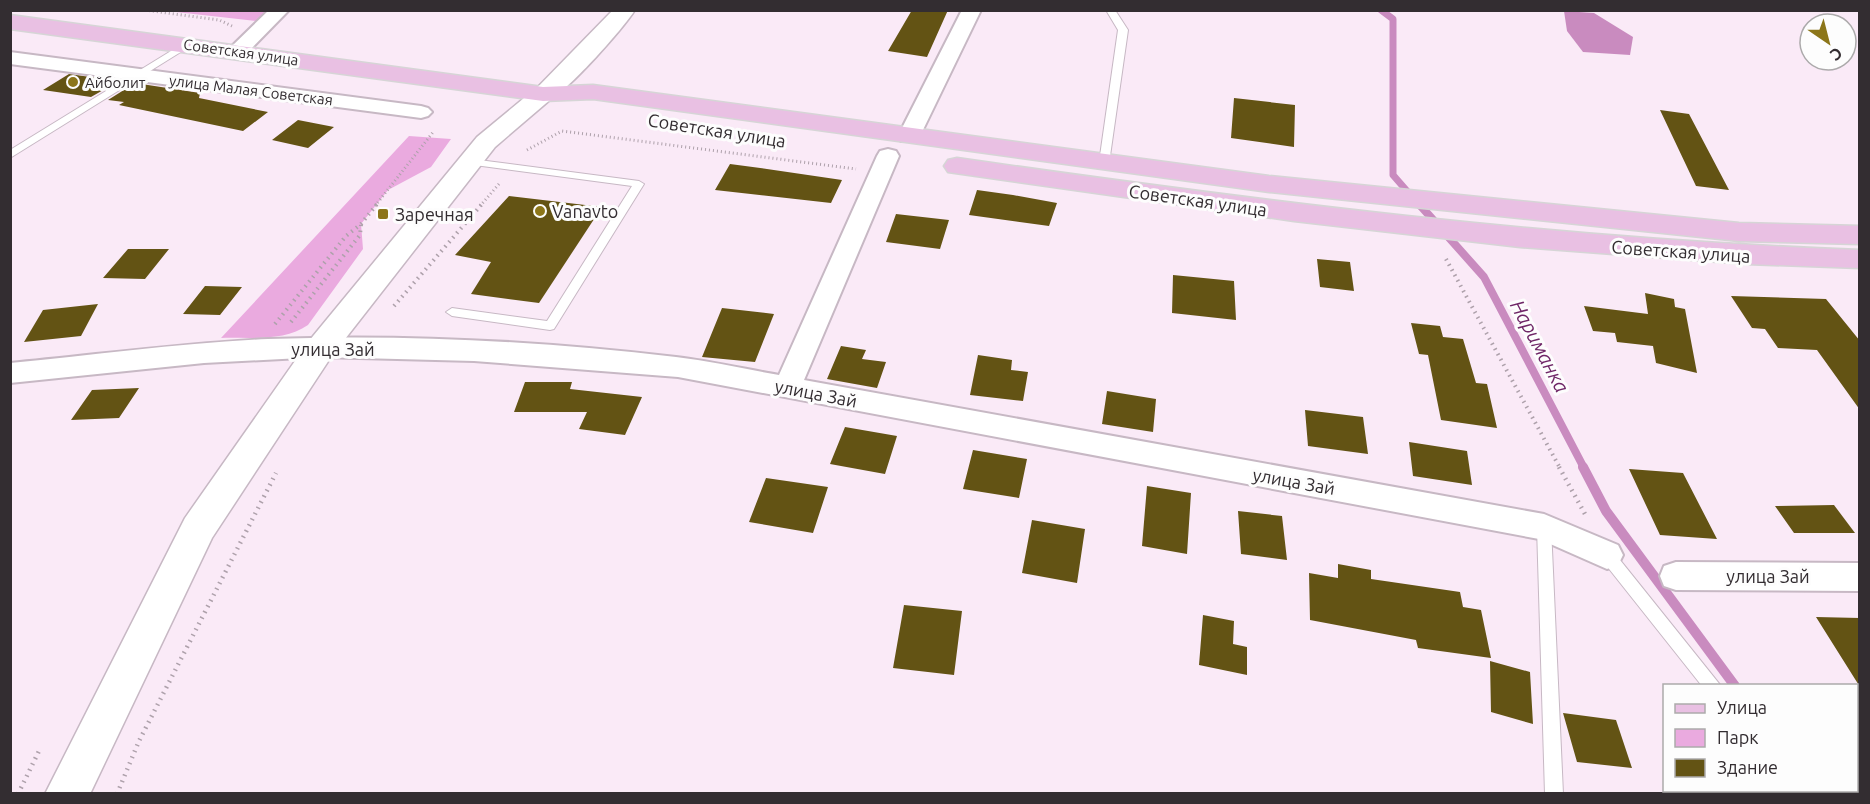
<svg xmlns="http://www.w3.org/2000/svg" width="1870" height="804" viewBox="0 0 1870 804" font-family="Ubuntu,sans-serif">
	<style>
		.green { fill: #eaaadf }
		.water { fill: #c98bbf }
		.lines { fill: none; stroke-linecap: round; stroke-linejoin: round }
		.stream-far2 { stroke: #c98bbf; stroke-width: 7 }
		.stream-far1 { stroke: #c98bbf; stroke-width: 8 }
		.stream { stroke: #c98bbf; stroke-width: 10 }
		.building { fill: #635314 }
		.service-casing { stroke: #c7b8c4; stroke-width: 2 }
		.minor-casing { stroke: #c7b8c4; stroke-width: 4 }
		.tertiary-casing { stroke: #c7b8c4; stroke-width: 3 }
		.secondary-casing { stroke: #c7b8c4; stroke-width: 3 }
		.primary-casing { stroke: #d6d5d6; stroke-width: 3 }
		.path-far2 { stroke: #aea1ab; stroke-width: 3; stroke-dasharray: 1 3; stroke-linecap: butt }
		.path-far1 { stroke: #aea1ab; stroke-width: 4; stroke-dasharray: 1.5 4.5; stroke-linecap: butt }
		.path { stroke: #aea1ab; stroke-width: 4.5; stroke-dasharray: 1.5 5; stroke-linecap: butt }
		.service { fill: #fff; fill-rule: evenodd }
		.minor { fill: #fff; fill-rule: evenodd }
		.tertiary { fill: #fff; fill-rule: evenodd }
		.secondary { fill: #fff; fill-rule: evenodd }
		.primary { fill: #e9c0e3; fill-rule: evenodd }
		.poi-dot { fill: #8c761a; stroke: #fdfdfd; stroke-width: 2 }
		.labels { text-anchor: middle; dominant-baseline: central; stroke-width: 6; stroke-linejoin: round; paint-order: stroke }
		.far-street-label { font-size: 15px; fill: #332d31; stroke: #fdfdfd }
		.far-poi-label { font-size: 15px; fill: #332d31; stroke: #fdfdfd; text-anchor: start }
		.street-label { font-size: 18px; fill: #332d31; stroke: #fdfdfd }
		.poi-label { font-size: 18px; fill: #332d31; stroke: #fdfdfd; text-anchor: start }
		.water-label { font-size: 20px; font-style: italic; fill: #6f2667; stroke: #fdfdfd }
	</style>
	<rect width="100%" height="100%" fill="#faeaf7"/>
	<path class="green" d="M167 11H276L264 22Z
		M409 136 451 139 431 167 388 190 361 224 363 249 308 325C284 342 249 337 221 338Z"/>
	<path class="water" d="M1564 11 1594 13 1633 37 1630 55 1583 52 1567 31Z"/>
	<g class="lines">
		<path class="stream-far2" d="M1381 10 1393 19V175L1420 206"/>
		<path class="stream-far1" d="M1419 204 1484 277 1584 468"/>
		<path class="stream" d="M1583 467 1606 511 1735 686
			M1833 790 1837 794"/>
	</g>
	<path class="building" d="M912 10H948L927 57 888 51Z
		M69 74 119 81 91 97 43 90Z
		M135 83 200 93 199 98 268 112 243 131 119 105 124 102 108 100Z
		M1234 98 1295 105 1294 147 1231 138Z
		M1660 110 1689 114 1729 190 1696 186Z
		M298 120 334 127 308 148 272 140Z
		M730 164 767 169 842 180 831 203 715 190Z
		M977 190 1013 195 1057 203 1049 226 969 215Z
		M509 196 602 207 539 303 471 294 491 262 455 255Z
		M896 214 949 220 940 249 886 242Z
		M128 249H169L145 279 103 278Z
		M1317 259 1350 262 1354 291 1320 287Z
		M1173 275 1234 281 1236 320 1172 313Z
		M205 286 242 287 220 315 183 314Z
		M1645 293 1674 299 1675 307 1685 309 1697 373 1656 363 1653 346 1617 342 1615 333 1593 331 1584 306 1648 314Z
		M1731 296 1826 299 1860 341V410L1817 350 1778 348 1765 329 1752 328Z
		M98 304 81 336 24 342 43 310Z
		M722 308 774 314 755 362 702 357Z
		M1411 323 1440 326 1443 337 1463 339 1476 383 1487 384 1497 428 1441 420 1428 355 1419 354Z
		M841 346 866 350 862 359 886 362 877 388 827 379Z
		M978 355 1012 360 1011 370 1028 372 1023 401 970 395Z
		M525 382H572L570 389 642 397 625 435 579 429 587 412H514Z
		M139 388 119 418 71 420 92 390Z
		M1107 391 1156 399 1153 432 1102 424Z
		M1305 410 1363 417 1368 454 1308 446Z
		M845 427 897 436 885 474 830 464Z
		M1409 442 1467 451 1472 485 1413 476Z
		M973 450 1027 459 1019 498 963 489Z
		M1629 469 1683 473 1717 539 1660 535Z
		M766 478 828 487 813 533 749 522Z
		M1147 486 1191 493 1187 554 1142 546Z
		M1834 505 1855 533H1794L1775 506Z
		M1238 511 1282 516 1287 560 1241 554Z
		M1032 520 1085 529 1077 583 1022 573Z
		M1338 564 1371 570V579L1460 592 1463 607 1481 610 1491 658 1418 648 1416 640 1310 620 1309 573 1338 578Z
		M904 605 962 611 954 675 893 668Z
		M1203 615 1234 621 1233 644 1247 647V675L1199 665Z
		M1816 617 1860 618V687Z
		M1490 661 1530 672 1533 724 1491 712Z
		M1563 713 1616 720 1632 768 1577 762Z"/>
	<g class="lines">
		<defs>
			<path id="service" d="M1106 10H1115L1128 30 1109 163 1104 166 1099 163 1118 30Z
				M184 43 192 45 10 158V150Z
				M471 159 639 181 644 184 554 329 550 330 452 316 446 312 452 308 547 321 632 186 467 164 466 162Z
				M1544 521 1549 523 1551 527 1563 794H1545L1537 527 1539 523Z
				M1607 549 1612 550 1721 686H1702L1602 560 1599 555 1602 550Z
				M1788 790H1807L1808 794H1789Z"/>
			<path id="minor" d="M269 10H289L244 56H230L227 52 230 48Z
				M962 10H981L920 136 917 141H901L898 136Z
				M10 52 421 106 428 108 432 112 428 116 421 118 10 64Z
				M888 149 896 151 899 156 804 380 1544 514 1618 545 1623 555 1618 565 1607 569 1539 539 678 377 474 361 320 357 204 363 10 383V363C96 355 182 343 268 339 403 334 541 341 676 357 710 361 745 369 779 375L877 156 880 151Z
				M1676 562 1860 563V591L1676 590 1664 586 1660 576 1664 566Z"/>
			<path id="tertiary" d="M613 10H635C622 30 571 87 552 98 546 102 541 101 535 99L531 94Z"/>
			<path id="secondary" d="M543 87 551 89 555 94 551 99 495 147 331 357 212 538 90 794H45L185 518 309 341 477 137 535 89Z"/>
			<path id="primary" d="M10 15 543 87 593 85 1269 176 1739 223 1860 226V244L1739 241 1269 192 593 99 543 101 10 29Z
				M957 158C1257 201 1556 239 1860 250V268L1746 264 1520 247 1294 221 948 172 944 166 948 160Z"/>
		</defs>
		<use href="#service" class="service-casing"/>
		<use href="#minor" class="minor-casing"/>
		<use href="#tertiary" class="tertiary-casing"/>
		<use href="#secondary" class="secondary-casing"/>
		<use href="#primary" class="primary-casing"/>
		<path class="path-far2" d="M145 10 219 20 232 26
			M527 150 562 131 856 169
			M375 206 434 131
			M480 206 499 184"/>
		<path class="path-far1" d="M1446 259 1560 468
			M394 306 482 204
			M291 322 360 235 361 225
			M275 324 346 236 361 224 377 204"/>
		<path class="path" d="M1559 467 1585 514
			M18 794 39 751
			M117 794 139 741 276 473"/>
		<use href="#service" class="service"/>
		<use href="#minor" class="minor"/>
		<use href="#tertiary" class="tertiary"/>
		<use href="#secondary" class="secondary"/>
		<use href="#primary" class="primary"/>
	</g>
	<g class="poi-dot">
		<circle cx="73" cy="82" r="6"/>
		<circle cx="540" cy="211" r="6"/>
		<rect x="377" y="208" width="12" height="12" rx="3"/>
	</g>
	<g class="labels">
		<g class="far-street-label">
			<text transform="translate(241 52) rotate(8)">Советская улица</text>
			<text transform="translate(251 90) rotate(7)">улица Малая Советская</text>
		</g>
		<g class="far-poi-label">
			<text x="85" y="82">Айболит</text>
		</g>
		<g class="street-label">
			<text transform="translate(717 130) rotate(9)">Советская улица</text>
			<text transform="translate(1198 200) rotate(8)">Советская улица</text>
			<text transform="translate(1681 251) rotate(4)">Советская улица</text>
			<text x="333" y="349">улица Зай</text>
			<text transform="translate(816 393) rotate(11)">улица Зай</text>
			<text transform="translate(1294 481) rotate(10)">улица Зай</text>
			<text x="1768" y="576">улица Зай</text>
		</g>
		<g class="poi-label">
			<text x="552" y="211">Vanavto</text>
			<text x="395" y="214">Заречная</text>
		</g>
		<g class="water-label">
			<text transform="translate(1540 346) rotate(62)">Нариманка</text>
		</g>
	</g>
	<rect width="1870" height="804" fill="none" stroke="#332d31" stroke-width="24"/>
	<rect x="1663" y="684" width="195" height="108" fill="#fdfdfd" stroke="#acaaab" stroke-width="1.5"/>
	<rect x="1675" y="704" width="30" height="9" fill="#e9c0e3" stroke="#acaaab" stroke-width="1.5"/>
	<text x="1717" y="714" font-size="18" fill="#332d31">Улица</text>
	<rect x="1675" y="729" width="30" height="18" fill="#eaaadf" stroke="#acaaab" stroke-width="1.5"/>
	<text x="1717" y="744" font-size="18" fill="#332d31">Парк</text>
	<rect x="1675" y="759" width="30" height="18" fill="#635314" stroke="#acaaab" stroke-width="1.5"/>
	<text x="1717" y="774" font-size="18" fill="#332d31">Здание</text>
	<g transform="translate(1828 42) rotate(145)"><circle r="28" fill="#fdfdfd" stroke="#acaaab" stroke-width="1.5"/>
	<path d="M0-4.5L10 22L0 15L-10 22Z" fill="#8c761a"/>
	<text y="-9" font-size="16" font-weight="bold" text-anchor="middle" fill="#332d31">С</text>
	</g>
</svg>
